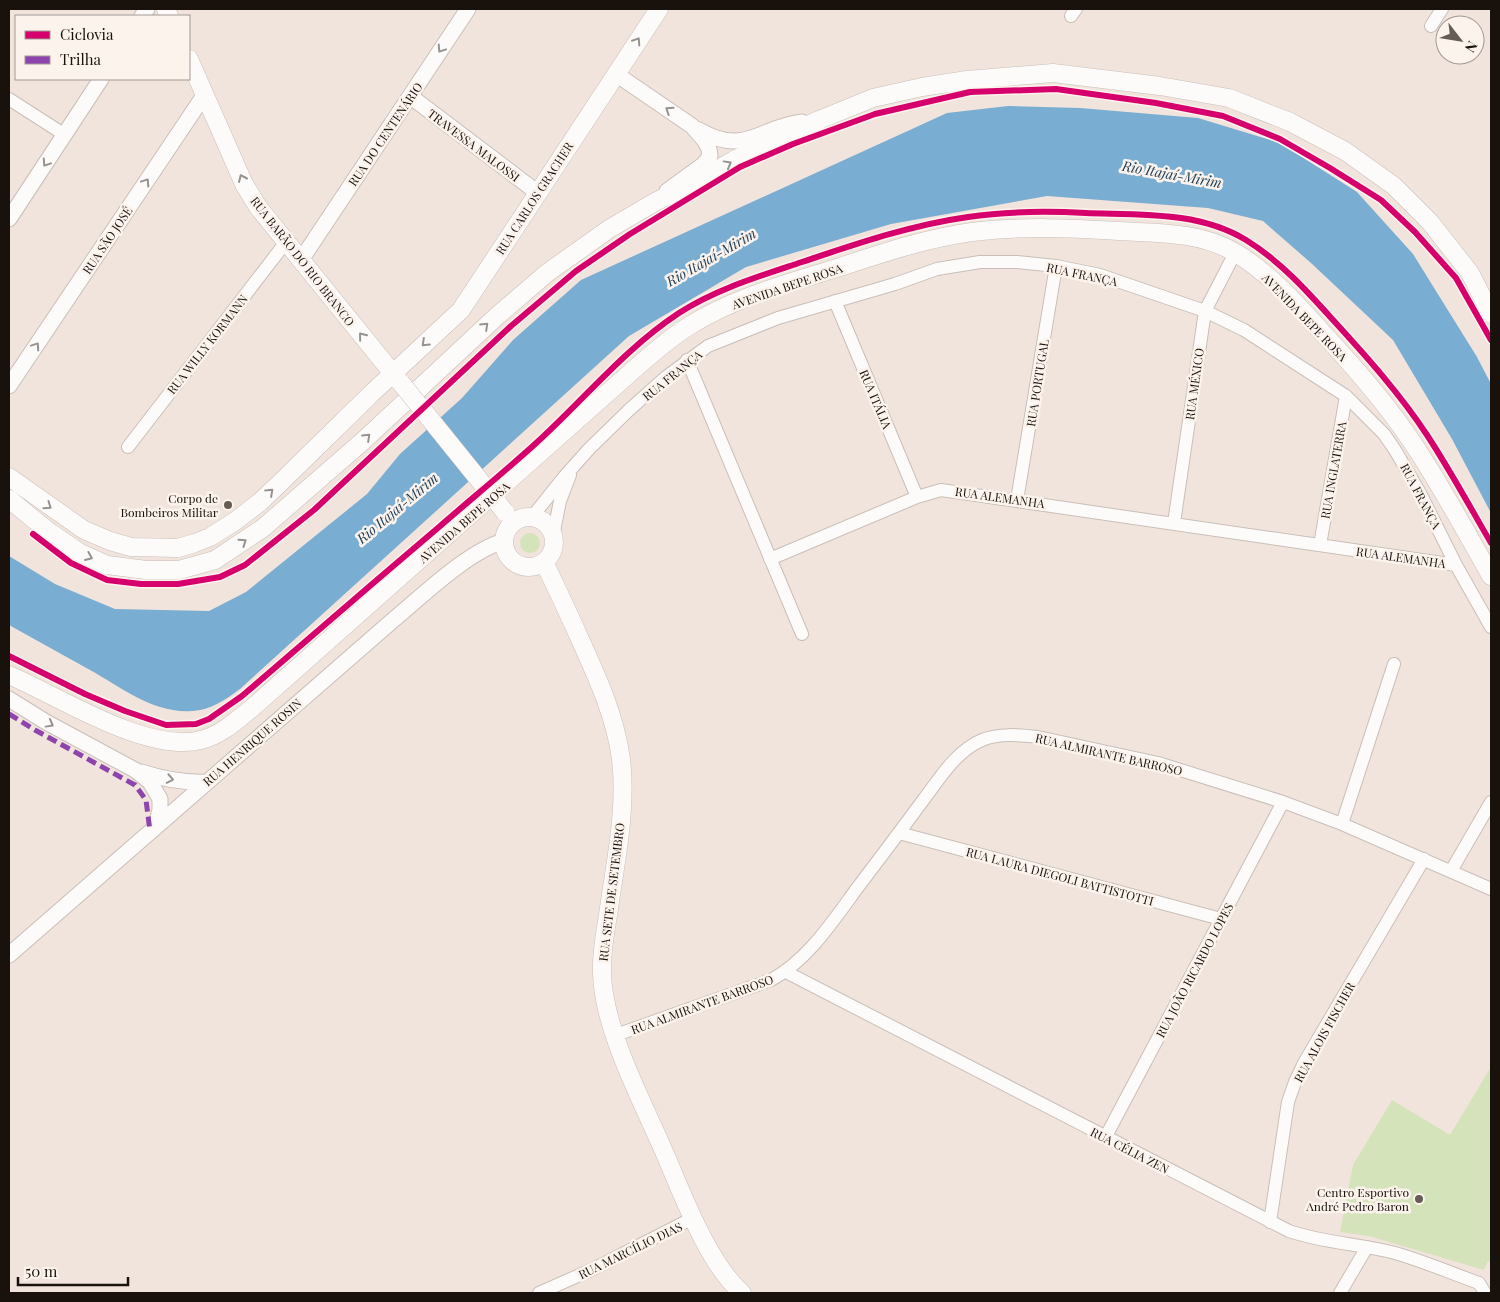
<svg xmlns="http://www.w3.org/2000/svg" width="1500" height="1302" viewBox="0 0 1500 1302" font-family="'Playfair Display',serif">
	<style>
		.green { fill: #d4e3b9 }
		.water { fill: #79add2 }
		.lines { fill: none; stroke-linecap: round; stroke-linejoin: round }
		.minor-casing { stroke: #c9bfb9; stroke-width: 14 }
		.tertiary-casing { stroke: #c9bfb9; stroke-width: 17 }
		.secondary-casing { stroke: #c9bfb9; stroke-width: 19 }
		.minor { stroke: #fdfbfa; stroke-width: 12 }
		.tertiary { stroke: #fdfbfa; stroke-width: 15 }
		.secondary { stroke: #fdfbfa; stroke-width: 18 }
		.secondary-bridge-casing { stroke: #c9bfb9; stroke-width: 19; stroke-linecap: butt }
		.secondary-bridge { stroke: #fdfbfa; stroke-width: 18 }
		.quiet { stroke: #8e44ad; stroke-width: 5; stroke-dasharray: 10 5; stroke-linecap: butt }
		.cycleway-casing { stroke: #fcf3ed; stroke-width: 9 }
		.cycleway { stroke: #d6006c; stroke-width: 6 }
		.oneway { stroke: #96928f }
		.poi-dot { fill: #655c55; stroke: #fcf3ed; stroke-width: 2 }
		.labels { text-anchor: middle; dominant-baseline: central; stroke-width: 5; stroke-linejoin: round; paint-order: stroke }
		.street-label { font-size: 12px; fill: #19120c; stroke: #fcf3ed }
		.poi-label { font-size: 12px; fill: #19120c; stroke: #fcf3ed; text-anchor: end }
		.water-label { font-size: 14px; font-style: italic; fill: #1b3c55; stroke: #fcf3ed }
	</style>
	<rect width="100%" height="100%" fill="#f1e4dc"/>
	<path class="green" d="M520 543a10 10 0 1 1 20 0a10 10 0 1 1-20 0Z
		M1491 1067V1262L1488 1261 1484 1270 1369 1236 1340 1232 1353 1165 1392 1100 1450 1135Z"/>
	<path class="water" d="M1008 106 1080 108 1198 118 1280 143 1357 192 1413 254 1477 357 1491 384V513L1452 439 1393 340 1311 263 1263 221 1208 208 1047 196 891 224 746 267 629 336 240 689C225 700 211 710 192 711 154 714 121 687 90 670 63 655 36 640 9 625V556L55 584 115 609 209 611 246 592 367 494 400 454 462 398 513 340 581 280 947 113Z"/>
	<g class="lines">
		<defs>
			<path id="minor" d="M1071 16 1076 9
				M1431 26 1442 9
				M9 99 65 135
				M835 301 917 497
				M687 360 802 634
				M128 447 286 242
				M1017 500 1056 266
				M532 517 564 477 589 449 629 410 666 377 708 346 778 318 895 284 937 269 980 262H1017L1056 266 1100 275 1205 311 1244 330 1346 396 1384 434 1395 450 1420 493 1456 565 1491 627
				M1174 523 1205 311 1235 253
				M553 536 560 501 570 475
				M1320 545 1346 396
				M770 559 917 497 941 490 1456 565
				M1342 824 1394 664
				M899 833 1221 919
				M1451 871 1491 802
				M786 972 1289 1231C1324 1243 1360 1244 1395 1253 1423 1261 1451 1273 1479 1283L1485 1293
				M616 1035 771 980C808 960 833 921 858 887 880 858 902 829 924 799 940 778 956 751 982 740 999 733 1020 735 1038 737L1158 763 1283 802 1342 824 1491 889
				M1105 1138 1283 802
				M1270 1222 1288 1102 1295 1082 1304 1063 1424 859
				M539 1293 591 1270 693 1218
				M1340 1293 1367 1247"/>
			<path id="tertiary" d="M142 16 147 9
				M616 74 692 126 705 141 709 149 710 156 704 164 667 191
				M410 96 538 193
				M699 130C746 157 759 127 802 122
				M9 219 101 79
				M301 260 468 9
				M9 386 205 94
				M9 699 46 722 135 770 150 782 160 799V810L156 825
				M141 772C163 779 183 783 206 782
				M9 955 392 621C421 597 468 551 504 541"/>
			<path id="secondary" d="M166 9 169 16
				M189 59 244 184 258 207 399 381
				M9 477 84 530 110 541 131 547 178 548 195 543 210 537 234 522 260 502 281 482 372 393 461 310 659 9
				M9 499 48 531 80 553 107 565 146 570H179L215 560 263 528 363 441 497 316 547 273 609 229 655 202 695 182 734 160 819 120 873 98 922 87 967 80 1053 73 1160 86 1229 98 1290 122 1345 151 1394 186 1430 222 1470 273 1491 314
				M504 542a25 25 0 1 1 50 0a25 25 0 1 1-50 0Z
				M544 562C556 587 568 612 579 637 597 677 615 715 621 759 627 810 615 864 608 915 605 934 601 954 602 973 603 1027 640 1097 662 1147 681 1190 707 1263 742 1293
				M9 675C58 696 147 754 201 740 221 735 236 721 252 708L639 365C655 351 671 337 689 326 735 297 789 283 840 267 883 253 927 238 972 232 1021 226 1070 228 1119 231 1159 233 1201 232 1236 253 1269 273 1296 303 1321 331 1354 367 1387 404 1414 445 1442 487 1466 532 1491 576"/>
		</defs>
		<use href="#minor" class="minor-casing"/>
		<use href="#tertiary" class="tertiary-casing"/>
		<use href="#secondary" class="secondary-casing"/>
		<use href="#minor" class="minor"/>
		<use href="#tertiary" class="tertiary"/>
		<use href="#secondary" class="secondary"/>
		<defs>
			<path id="secondary-bridge" d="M401 383 505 512"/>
		</defs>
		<use href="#secondary-bridge" class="secondary-bridge-casing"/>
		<use href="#secondary-bridge" class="secondary-bridge"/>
		<path class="quiet" d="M9 714 35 730 135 785 146 800 150 831"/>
		<defs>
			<path id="cycleway" d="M33 534 71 563 107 580 141 584H178L220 577 245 565 314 510 511 326 576 271 630 234 740 167 793 144 875 114 970 92 1056 89 1156 103 1223 116 1280 139 1330 168 1381 200 1415 232 1456 278 1491 340
				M9 656 85 694 125 711 166 725 196 724 209 719 242 696C307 640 373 583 439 527 470 500 503 473 534 445 582 402 624 349 679 313 716 289 760 276 802 262 856 244 911 225 968 217 1007 211 1047 211 1086 213 1139 215 1199 211 1246 240 1280 261 1307 291 1333 320 1366 356 1400 394 1427 435 1450 470 1470 507 1491 543"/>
		</defs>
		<use href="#cycleway" class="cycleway-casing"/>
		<use href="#cycleway" class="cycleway"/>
	</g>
	<defs><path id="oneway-chevron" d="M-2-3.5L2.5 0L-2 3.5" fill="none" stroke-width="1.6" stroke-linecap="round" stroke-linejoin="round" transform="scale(1.25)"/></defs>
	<g class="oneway">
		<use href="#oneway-chevron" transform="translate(637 41) rotate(-57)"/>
		<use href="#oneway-chevron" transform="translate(441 49) rotate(124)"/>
		<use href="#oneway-chevron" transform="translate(669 110) rotate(-146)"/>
		<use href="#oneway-chevron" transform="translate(46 163) rotate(124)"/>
		<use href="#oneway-chevron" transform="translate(728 164) rotate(-29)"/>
		<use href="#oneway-chevron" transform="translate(242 178) rotate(-114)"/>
		<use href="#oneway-chevron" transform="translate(146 182) rotate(-56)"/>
		<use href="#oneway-chevron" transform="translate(485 326) rotate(-43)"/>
		<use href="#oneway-chevron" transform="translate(362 336) rotate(-129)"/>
		<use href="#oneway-chevron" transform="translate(425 343) rotate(137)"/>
		<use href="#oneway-chevron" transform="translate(36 346) rotate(-56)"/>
		<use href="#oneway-chevron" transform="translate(367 437) rotate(-43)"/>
		<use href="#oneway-chevron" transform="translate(270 492) rotate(-43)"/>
		<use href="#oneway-chevron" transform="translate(48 506) rotate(35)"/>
		<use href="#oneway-chevron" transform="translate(243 542) rotate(-35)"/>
		<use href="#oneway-chevron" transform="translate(89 557) rotate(23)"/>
		<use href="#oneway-chevron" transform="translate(50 724) rotate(29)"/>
		<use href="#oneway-chevron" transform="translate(170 779) rotate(11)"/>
	</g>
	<g class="poi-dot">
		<circle cx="228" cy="505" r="5"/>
		<circle cx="1419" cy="1199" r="5"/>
	</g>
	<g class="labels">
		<g class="street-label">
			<text transform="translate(385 134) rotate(-56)">RUA DO CENTENÁRIO</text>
			<text transform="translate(474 145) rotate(37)">TRAVESSA MALOSSI</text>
			<text transform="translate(534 198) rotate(-57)">RUA CARLOS GRACHER</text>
			<text transform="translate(107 240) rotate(-56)">RUA SÃO JOSÉ</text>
			<text transform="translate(303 261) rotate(52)">RUA BARÃO DO RIO BRANCO</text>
			<text transform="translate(1082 274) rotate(12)">RUA FRANÇA</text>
			<text transform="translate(787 286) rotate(-19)">AVENIDA BEPE ROSA</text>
			<text transform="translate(1305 317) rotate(46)">AVENIDA BEPE ROSA</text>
			<text transform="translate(207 344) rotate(-52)">RUA WILLY KORMANN</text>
			<text transform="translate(672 375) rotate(-39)">RUA FRANÇA</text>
			<text transform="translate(1037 383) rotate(-81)">RUA PORTUGAL</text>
			<text transform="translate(1194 384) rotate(-82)">RUA MÉXICO</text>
			<text transform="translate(876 399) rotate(67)">RUA ITÁLIA</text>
			<text transform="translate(1333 470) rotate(-80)">RUA INGLATERRA</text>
			<text transform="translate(1421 496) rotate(62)">RUA FRANÇA</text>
			<text transform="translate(1000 497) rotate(8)">RUA ALEMANHA</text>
			<text transform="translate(464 522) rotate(-41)">AVENIDA BEPE ROSA</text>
			<text transform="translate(1401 557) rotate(8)">RUA ALEMANHA</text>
			<text transform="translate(252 742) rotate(-41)">RUA HENRIQUE ROSIN</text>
			<text transform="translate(1109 754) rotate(13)">RUA ALMIRANTE BARROSO</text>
			<text transform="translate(1060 876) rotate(15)">RUA LAURA DIEGOLI BATTISTOTTI</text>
			<text transform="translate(611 892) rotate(-83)">RUA SETE DE SETEMBRO</text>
			<text transform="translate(1194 970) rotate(-62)">RUA JOÃO RICARDO LOPES</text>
			<text transform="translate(702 1004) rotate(-20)">RUA ALMIRANTE BARROSO</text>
			<text transform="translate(1324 1032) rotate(-61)">RUA ALOIS FISCHER</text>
			<text transform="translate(1130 1150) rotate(27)">RUA CÉLIA ZEN</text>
			<text transform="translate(630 1250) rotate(-26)">RUA MARCÍLIO DIAS</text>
		</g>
		<g class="poi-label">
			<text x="218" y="498">Corpo de<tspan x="218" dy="14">Bombeiros Militar</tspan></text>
			<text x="1409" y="1192">Centro Esportivo<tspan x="1409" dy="14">André Pedro Baron</tspan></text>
		</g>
		<g class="water-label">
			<text transform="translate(1172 174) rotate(10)">Rio Itajaí-Mirim</text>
			<text transform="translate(711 257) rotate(-30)">Rio Itajaí-Mirim</text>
			<text transform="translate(397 508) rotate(-40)">Rio Itajaí-Mirim</text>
		</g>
	</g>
	<rect width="1500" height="1302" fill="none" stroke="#19120c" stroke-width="20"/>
	<rect x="15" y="15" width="175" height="65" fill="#fcf3ed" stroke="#a19993"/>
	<rect x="25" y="31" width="25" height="8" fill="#d6006c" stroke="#a19993"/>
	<text x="60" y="40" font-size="15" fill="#19120c">Ciclovia</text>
	<rect x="25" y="56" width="25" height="8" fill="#8e44ad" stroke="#a19993"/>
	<text x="60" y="65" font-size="15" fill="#19120c">Trilha</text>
	<g transform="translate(1460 40) rotate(121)"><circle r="24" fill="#fcf3ed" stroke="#a19993"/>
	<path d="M0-4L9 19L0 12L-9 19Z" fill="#655c55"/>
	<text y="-8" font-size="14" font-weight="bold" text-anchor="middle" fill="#19120c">N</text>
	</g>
	<path d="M18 1277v8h110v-8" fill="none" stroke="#19120c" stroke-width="2.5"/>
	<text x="25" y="1277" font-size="15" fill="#19120c" stroke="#fcf3ed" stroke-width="4" paint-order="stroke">50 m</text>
</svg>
